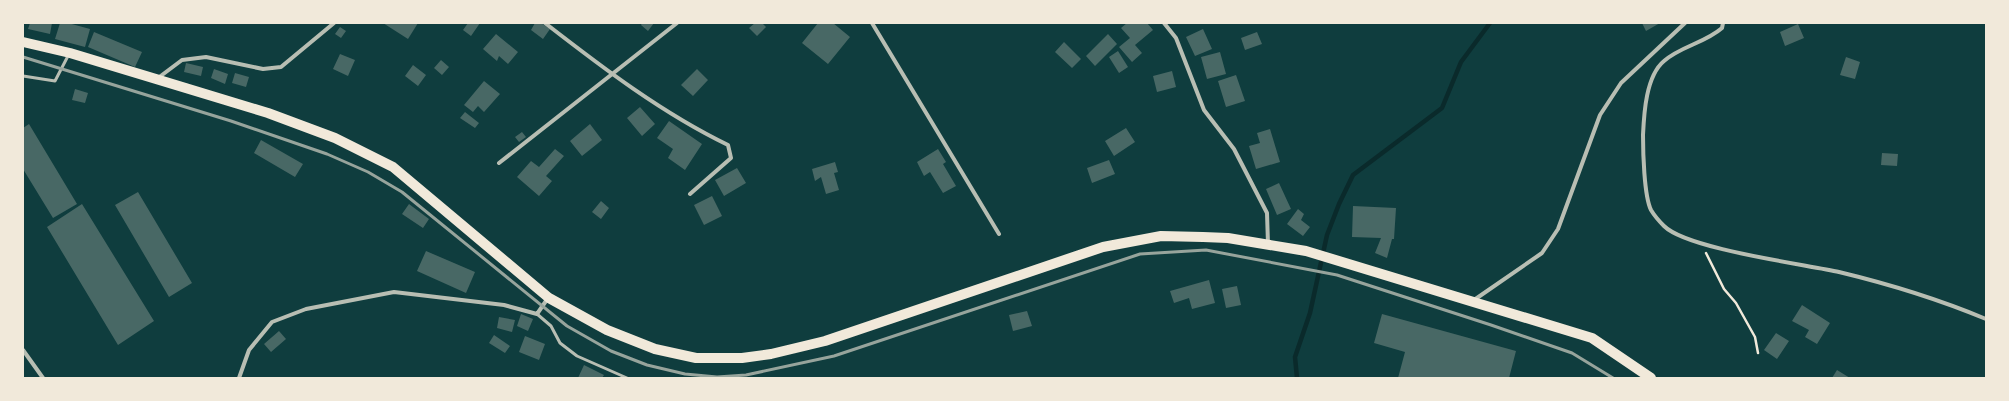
<svg xmlns="http://www.w3.org/2000/svg" width="2009" height="401" viewBox="0 0 2009 401" font-family="'DejaVu Sans',sans-serif">
	<style>
		.lines { fill: none; stroke-linecap: round; stroke-linejoin: round }
		.stream { stroke: #0a2a2b; stroke-width: 4.5 }
		.building { fill: #486865 }
		.path { stroke: #f1e9da; stroke-width: 2.5 }
		.service { stroke: #b8beb3; stroke-width: 3 }
		.minor { stroke: #b8beb3; stroke-width: 4 }
		.primary { stroke: #f1e9da; stroke-width: 10 }
		.rail { stroke: #97a49c; stroke-width: 3 }
	</style>
	<rect width="100%" height="100%" fill="#0f3d3e"/>
	<g class="lines">
		<path class="stream" d="M1297 378 1295 357 1310 313 1327 235 1339 204 1353 175 1442 108 1461 62 1490 23"/>
	</g>
	<path class="building" d="M30 23H52L50 34 28 29Z
		M60 23H68L90 29 85 47 55 39Z
		M383 23H418L408 39Z
		M468 23H480L471 36 463 30Z
		M535 23H541L550 29 543 39 531 30Z
		M642 23H654L648 31 641 25Z
		M755 23H762L766 27 757 36 749 28Z
		M818 23H833L850 37 828 64 802 43Z
		M1127 23H1147L1153 30 1135 45 1142 53 1132 62 1119 47 1130 38 1121 28Z
		M1642 23H1660L1646 31Z
		M1798 24 1804 38 1785 46 1780 32Z
		M340 27 346 31 341 38 335 34Z
		M1203 29 1212 49 1195 56 1186 37Z
		M94 32 142 52 135 67 88 47Z
		M1257 32 1262 44 1245 50 1241 38Z
		M496 34 518 52 508 64 499 56 497 61 483 49Z
		M1108 34 1117 44 1095 66 1086 56Z
		M1064 42 1081 59 1072 68 1055 52Z
		M1118 51 1128 67 1119 73 1109 57Z
		M1220 52 1226 74 1207 79 1201 57Z
		M340 54 355 60 348 76 333 69Z
		M1846 57 1860 62 1855 79 1840 75Z
		M441 60 449 67 442 75 434 68Z
		M186 63 203 67 201 76 184 72Z
		M413 65 426 75 418 86 405 76Z
		M214 69 228 74 225 84 211 78Z
		M697 69 708 80 693 96 681 85Z
		M1172 71 1176 87 1157 92 1153 76Z
		M235 73 249 77 246 87 232 83Z
		M1236 75 1245 101 1226 107 1218 81Z
		M484 81 500 94 484 112 478 106 473 112 464 105Z
		M75 89 88 93 85 103 72 100Z
		M640 107 655 124 642 136 627 118Z
		M465 112 479 123 475 128 460 118Z
		M669 121 702 144 685 170 668 158 673 149 657 138Z
		M29 124 77 204 53 218 23 169V128Z
		M590 124 602 140 582 156 570 141Z
		M1126 128 1135 142 1114 156 1105 141Z
		M1270 129 1280 162 1256 169 1249 146 1260 143 1257 133Z
		M522 132 526 137 519 142 515 137Z
		M261 140 303 164 295 177 254 153Z
		M555 149 564 156 546 176 552 181 539 196 517 177 531 161 539 167Z
		M938 149 946 162 943 164 956 186 943 193 930 172 924 176 917 162Z
		M1882 153 1898 154 1897 166 1881 165Z
		M1109 160 1115 174 1092 183 1087 168Z
		M835 162 838 172 834 173 839 190 826 194 821 177 815 181 812 169Z
		M737 168 746 183 724 196 715 180Z
		M1279 183 1291 209 1277 215 1266 189Z
		M138 192 192 283 169 297 115 205Z
		M712 196 722 216 704 225 694 205Z
		M601 201 609 208 601 219 592 212Z
		M82 204 154 321 118 345 47 227Z
		M409 204 429 219 423 228 402 214Z
		M1353 206 1396 208 1394 239H1392L1387 258 1375 253 1381 238 1352 237Z
		M1298 209 1304 214 1301 220 1310 227 1303 236 1287 224Z
		M426 251 475 272 466 293 417 271Z
		M1209 280 1215 303 1192 309 1189 298 1174 303 1170 291Z
		M1237 286 1241 305 1226 308 1222 289Z
		M1802 305 1830 323 1817 344 1805 337 1809 330 1792 321Z
		M1027 311 1032 326 1013 331 1009 315Z
		M521 314 533 319 528 331 517 326Z
		M1382 314 1516 351 1509 378H1398L1405 352 1374 343Z
		M499 317 515 320 512 332 497 328Z
		M279 331 286 339 271 352 264 344Z
		M1776 333 1789 341 1777 359 1764 350Z
		M494 335 510 346 505 353 489 343Z
		M525 336 545 344 539 360 519 352Z
		M584 365 604 375 602 378H578Z
		M1837 370 1850 378H1832Z"/>
	<g class="lines">
		<path class="path" d="M1706 253 1724 289 1736 303 1755 337 1758 353"/>
		<path class="service" d="M23 76 55 81 69 54
			M537 314 551 326 560 343 577 356 627 378"/>
		<path class="minor" d="M545 23C603 68 662 113 728 145L731 158 690 194
			M872 23 999 234
			M1164 23 1176 38 1204 110 1234 149 1267 213 1268 244
			M1723 23 1722 28C1705 43 1681 46 1664 61 1646 76 1644 113 1643 135 1643 151 1644 196 1651 210 1654 215 1660 222 1664 226 1687 249 1803 264 1839 272 1889 284 1938 299 1986 319
			M158 78 182 60 206 57 263 69 281 67 334 23
			M499 163 677 23
			M1474 300 1542 253 1558 229 1600 115 1621 83 1685 23
			M23 350 43 378
			M239 378 249 350 272 322 306 309 394 292 504 305 537 314 548 298"/>
		<path class="primary" d="M23 42 70 53 156 79 268 113 335 138 393 167 549 298 607 330 655 349 696 358H742L771 354 825 341 1103 247 1161 236 1203 237 1228 238 1306 251 1592 338 1651 378"/>
		<path class="rail" d="M23 57 231 121 327 154 368 172 402 192 567 326 611 351 647 365 685 374 717 377 746 375 834 356 1140 254 1206 250 1337 275 1491 325 1572 353 1613 378"/>
	</g>
	<rect width="2009" height="401" fill="none" stroke="#f1e9da" stroke-width="48"/>
</svg>
